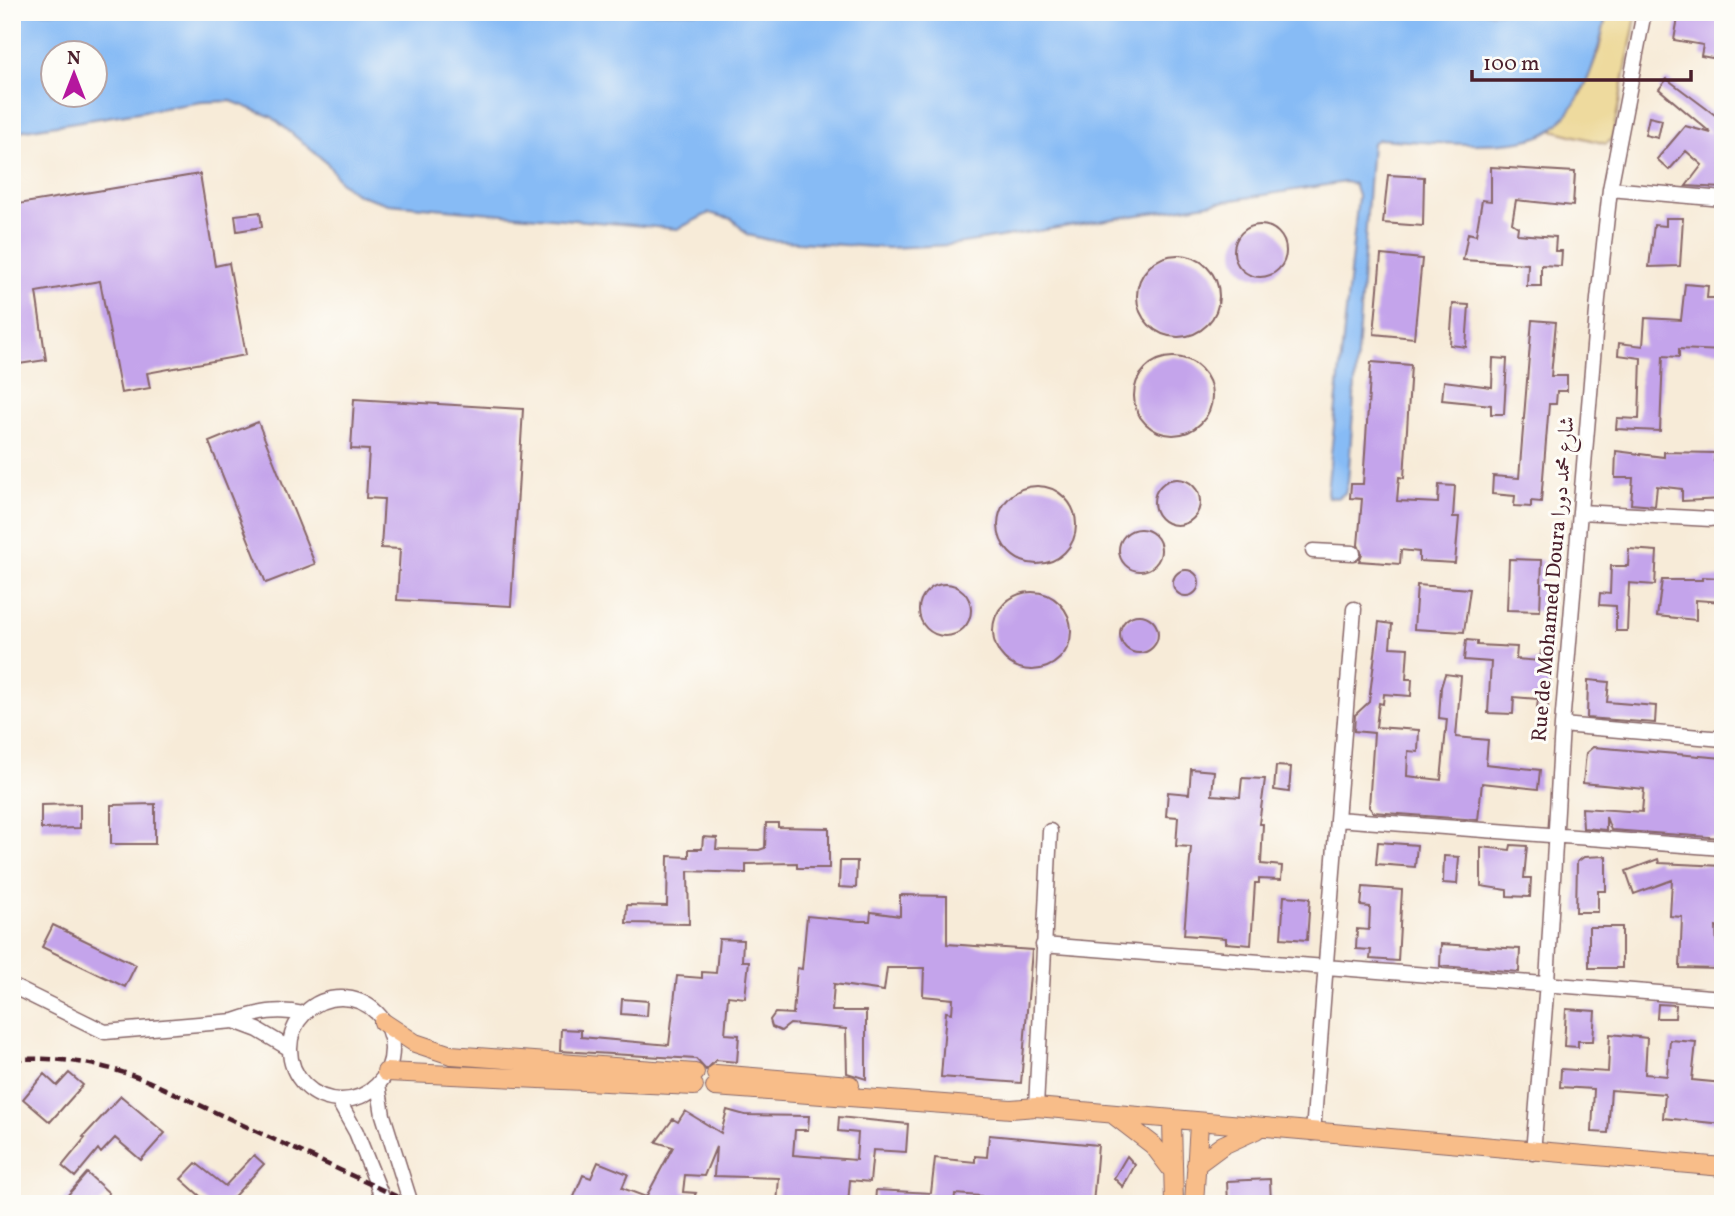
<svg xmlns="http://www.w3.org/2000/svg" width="1735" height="1216" viewBox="0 0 1735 1216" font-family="Vollkorn,Amiri,serif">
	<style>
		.sand { fill: #eeda9e; stroke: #9c7c64; stroke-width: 2 }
		.water { fill: #87bbf5; stroke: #686d90; stroke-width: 2; fill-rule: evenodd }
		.building { fill: #c4a4eb }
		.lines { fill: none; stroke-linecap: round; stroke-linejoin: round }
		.minor-casing { stroke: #876668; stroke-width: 17 }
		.major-casing { stroke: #876668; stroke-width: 20 }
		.minor { stroke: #fff; stroke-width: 14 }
		.major { stroke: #f8bd89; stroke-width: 18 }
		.rail { stroke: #4a1f2b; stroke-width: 4.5; stroke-dasharray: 10 5; stroke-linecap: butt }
		.labels { text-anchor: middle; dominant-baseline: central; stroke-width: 6; stroke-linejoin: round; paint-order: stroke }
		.street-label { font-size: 21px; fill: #4a1f2b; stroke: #fdfcf7 }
	</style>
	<rect width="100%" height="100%" fill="#fdfcf7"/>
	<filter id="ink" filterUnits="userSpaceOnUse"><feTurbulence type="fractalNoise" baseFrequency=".0143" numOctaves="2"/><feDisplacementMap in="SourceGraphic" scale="14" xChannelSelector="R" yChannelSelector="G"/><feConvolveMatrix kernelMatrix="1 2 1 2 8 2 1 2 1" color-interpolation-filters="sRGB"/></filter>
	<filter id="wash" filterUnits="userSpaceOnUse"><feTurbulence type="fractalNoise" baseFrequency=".00686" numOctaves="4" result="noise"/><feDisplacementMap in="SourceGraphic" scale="28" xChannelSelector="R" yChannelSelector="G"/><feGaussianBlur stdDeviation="1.57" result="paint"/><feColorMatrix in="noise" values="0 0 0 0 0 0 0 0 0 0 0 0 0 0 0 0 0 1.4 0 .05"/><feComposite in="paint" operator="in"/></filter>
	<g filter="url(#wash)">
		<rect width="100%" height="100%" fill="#f7ebd8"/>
		<path class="sand" d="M1607 12H1637L1612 139 1606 144 1552 130 1582 93 1599 50Z"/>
		<path class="water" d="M12 12H1607C1598 54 1587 98 1554 128 1526 154 1417 141 1379 139L1372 143 1348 482 1345 493 1338 498 1328 497 1327 492 1358 196 1354 184 1345 182 950 245 888 248 768 240 748 235 732 219 709 213 678 229 388 204 357 194 341 183 327 163 272 117 231 101 202 102 12 132ZM52 52H94V94H52Z"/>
		<g id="blocks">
			<path class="building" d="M1679 12H1723V60L1701 56 1703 45 1674 40Z
				M1667 79 1723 121V188L1686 186 1702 165 1686 151 1669 170 1657 159 1685 126 1711 133 1659 89Z
				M1649 117 1662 120 1658 138 1645 135Z
				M1491 167 1575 172 1573 206 1516 200 1512 223 1518 227 1517 234 1556 237 1555 251H1562L1561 266 1541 265V286H1527L1528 264 1463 260 1468 233 1476 235 1482 200 1491 201Z
				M200 174 215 266 229 263 246 355 147 373 150 388 121 393 100 281 36 292 46 360 12 365V205Z
				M1388 175 1424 177 1423 226 1383 223Z
				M260 212 262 227 237 231 235 215Z
				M1666 218H1683L1680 266 1649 267 1654 225 1666 226Z
				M1234 251a26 26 0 1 1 52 0a26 26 0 1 1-52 0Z
				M1381 255 1422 259 1414 338 1374 334Z
				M1137 296a41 41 0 1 1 82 0a41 41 0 1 1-82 0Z
				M1685 284 1708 286 1707 298H1723V351L1679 349V357L1663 356 1660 431 1616 429 1617 418 1639 419 1641 358 1618 355 1619 343 1643 346 1645 318 1681 320Z
				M1453 304 1469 305 1466 347 1450 345Z
				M1532 320 1556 322 1551 376H1567V391H1557L1556 404H1549L1541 502 1531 501V507L1514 506 1515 496 1492 494 1493 476 1519 478Z
				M1134 396a39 39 0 1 1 78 0a39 39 0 1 1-78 0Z
				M1493 358 1507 359 1504 414H1491V405L1442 400 1444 381 1492 387Z
				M1371 362 1411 365 1404 478 1399 477 1397 501 1438 503 1439 485 1455 486 1453 517H1459L1455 563 1419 561V552L1401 550 1400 564 1359 561 1362 554 1358 545 1362 499 1350 498 1351 484H1363Z
				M354 399 523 409 511 606 397 600 400 549 381 548 384 499 366 498 369 450 351 449Z
				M258 422 315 564 266 583 209 442Z
				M1616 451 1664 457V452L1715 453 1714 461 1723 462V499L1682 501V489L1657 486 1655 506 1631 504 1633 478H1615Z
				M1154 502a23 23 0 1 1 46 0a23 23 0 1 1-46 0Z
				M998 525a39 39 0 1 1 78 0a39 39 0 1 1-78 0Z
				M1119 550a21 21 0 1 1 42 0a21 21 0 1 1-42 0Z
				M1629 549 1657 551 1655 585 1629 583 1627 631H1616V606L1599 605 1600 593 1610 594 1611 566H1628Z
				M1509 559 1542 560 1540 611 1507 610Z
				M1173 583a13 13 0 1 1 26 0a13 13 0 1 1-26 0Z
				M1702 577 1723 578V602L1696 600V620L1657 616 1662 580H1702Z
				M919 610a26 26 0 1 1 52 0a26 26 0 1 1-52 0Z
				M1417 585 1470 589 1464 632 1414 629Z
				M993 631a39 39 0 1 1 78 0a39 39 0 1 1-78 0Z
				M1120 634a19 19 0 1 1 38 0a19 19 0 1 1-38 0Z
				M1379 622 1392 624 1390 647 1408 648 1406 679H1412L1411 696 1384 694 1383 704 1379 703 1376 727 1419 730 1418 752 1408 751 1407 776 1441 780 1447 719 1439 718 1441 687 1445 674 1461 676 1456 737 1488 740 1486 764 1540 770 1538 789 1482 783 1478 820 1373 812 1369 807 1374 733 1354 731 1355 715 1369 702Z
				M1466 640 1477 641V645L1517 647 1516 659 1540 661 1541 651H1552L1548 708H1537L1538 699 1514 697 1513 714 1488 713 1491 662 1464 660Z
				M1588 680 1609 682 1607 702 1656 706 1655 723 1587 718Z
				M1593 747 1723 758V838L1611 830 1606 817V830L1583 828 1582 808 1642 812 1644 789 1583 783 1586 753Z
				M1276 766 1291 767 1289 792 1274 790Z
				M1191 769 1214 771 1212 795 1240 797 1242 778 1265 779 1259 824H1263L1261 864 1282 866 1281 880 1259 879V883H1255L1251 945 1226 943V938L1184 935 1191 847 1176 846 1178 817 1166 816 1168 792 1189 794Z
				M80 804V828L41 829V805Z
				M155 804V844H111V805Z
				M766 823H778V827L829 828V868H797V863L746 864V873L688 871 689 924 626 923 627 905 667 906 668 856 689 857V849H702L703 837 717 838 716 849 759 850 765 848Z
				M1378 842 1417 845 1415 867 1376 864Z
				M1511 845 1527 846 1524 878H1531L1530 897 1507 896V890L1481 886V847L1510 850Z
				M1444 856 1459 857 1457 884 1443 883Z
				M1606 856V891H1598V912H1576L1577 862 1584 857Z
				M1658 859 1659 863 1723 866V927H1716L1718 969 1680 968 1682 917 1670 916 1672 880 1634 894 1626 871Z
				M840 861H857L856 888 839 887Z
				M1363 887 1402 890 1398 961 1370 959 1371 950 1356 949 1357 929 1369 930 1370 907 1361 906Z
				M900 895 947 896V944L1032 950 1021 1083 941 1077 946 1012 952 1013 953 999 923 996 924 968H887L884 991 834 984 832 1011H866V1079L847 1073 846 1029 790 1024 781 1031 772 1027 770 1020 775 1013 793 1014 797 968 802 969 807 916 860 921H870L871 912 900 916Z
				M1284 896 1310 898 1307 940 1281 938Z
				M53 925 136 965 125 987 42 947Z
				M1589 927H1622V968H1589Z
				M719 939 743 940 742 961H749L745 998 728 996 725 1034 739 1035 737 1062 716 1060 706 1070 696 1059 560 1051 561 1029 581 1030V1037L669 1045 677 976 702 978V972L716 973Z
				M1441 944 1520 949 1519 972 1440 966Z
				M622 999 648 1001 647 1016 621 1014Z
				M1658 1004 1676 1005 1675 1018H1657Z
				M1566 1009 1595 1011 1593 1041H1578V1047L1564 1046Z
				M1610 1034 1647 1038 1645 1074 1667 1076 1670 1040 1696 1042 1692 1080 1723 1083V1124L1663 1118 1665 1094 1611 1090 1608 1133 1592 1132 1594 1089 1560 1087 1561 1069 1608 1072Z
				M69 1073 83 1085 50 1122 23 1099 44 1074 57 1086Z
				M121 1096 165 1133 141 1160 115 1138 101 1153 98 1149 75 1177 62 1166 85 1138 83 1137Z
				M727 1110 745 1115 809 1116 808 1130H795L793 1155 856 1160 858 1133 838 1131 839 1117 908 1124 906 1152 873 1150 870 1182 850 1180 848 1204H777L779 1178 714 1176 716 1147 704 1176 685 1175 683 1192 696 1193 691 1204H571L583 1175 591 1178 598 1162 628 1174 622 1188 646 1197 673 1147 656 1142 673 1119 678 1122 685 1111 721 1133Z
				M989 1135 1098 1145 1093 1204 1018 1199V1204H981V1196L955 1194 954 1204H875L876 1190 931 1193 935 1158 975 1162V1156L987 1157Z
				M254 1155 264 1164 227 1204H209L181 1179 196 1163 225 1186Z
				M1127 1156 1135 1165 1123 1187 1114 1178Z
				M87 1173 109 1193 99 1204H60Z
				M1270 1179 1271 1204H1228L1227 1181Z"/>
		</g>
	</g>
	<g filter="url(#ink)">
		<use href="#blocks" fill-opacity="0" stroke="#876668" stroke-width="2"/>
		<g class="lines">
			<defs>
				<path id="minor" d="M1610 189 1723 199
					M1580 512 1711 519
					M1313 551 1353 553
					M1562 725 1723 739
					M1337 819 1354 609
					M1043 945 1723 998
					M12 986 105 1032 234 1021
					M290 1049a51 51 0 1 1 102 0a51 51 0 1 1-102 0Z
					M290 1049 258 1030 234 1021C260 1012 277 1008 304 1014
					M378 1084 383 1115 411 1204
					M338 1100 356 1132 385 1204
					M1036 1107 1050 831
					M1313 1133 1337 819 1723 848
					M1533 1153 1547 982 1562 725 1598 299 1610 189 1644 12"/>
				<path id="major" d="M383 1022 415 1043 451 1055 695 1073
					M386 1072 694 1086
					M716 1074 850 1085
					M715 1087 1011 1109 1036 1107 1723 1167
					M1114 1115 1153 1145 1172 1170
					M1172 1121 1174 1204
					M1196 1165 1223 1145 1256 1130
					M1194 1204 1199 1124"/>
			</defs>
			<use href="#minor" class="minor-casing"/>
			<use href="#major" class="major-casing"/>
			<use href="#minor" class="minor"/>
			<use href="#major" class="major"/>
			<path class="rail" d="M12 1059C64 1057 100 1063 148 1081L413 1204"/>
		</g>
	</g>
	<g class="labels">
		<g class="street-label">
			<text transform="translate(1554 579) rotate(-85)">Rue de Mohamed Doura شارع محمد دورا</text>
		</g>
	</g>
	<rect width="1735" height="1216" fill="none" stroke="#fdfcf7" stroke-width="42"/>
	<g transform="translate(74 74)"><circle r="33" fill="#fdfcf7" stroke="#b5a4a5" stroke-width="2"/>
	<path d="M0-5L12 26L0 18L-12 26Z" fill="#b5179e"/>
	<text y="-10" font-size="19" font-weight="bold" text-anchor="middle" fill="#4a1f2b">N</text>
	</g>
	<path d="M1472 70v10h219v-10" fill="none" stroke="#4a1f2b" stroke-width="3.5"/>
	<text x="1483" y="70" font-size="21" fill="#4a1f2b" stroke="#fdfcf7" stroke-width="5" paint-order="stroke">100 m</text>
</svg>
